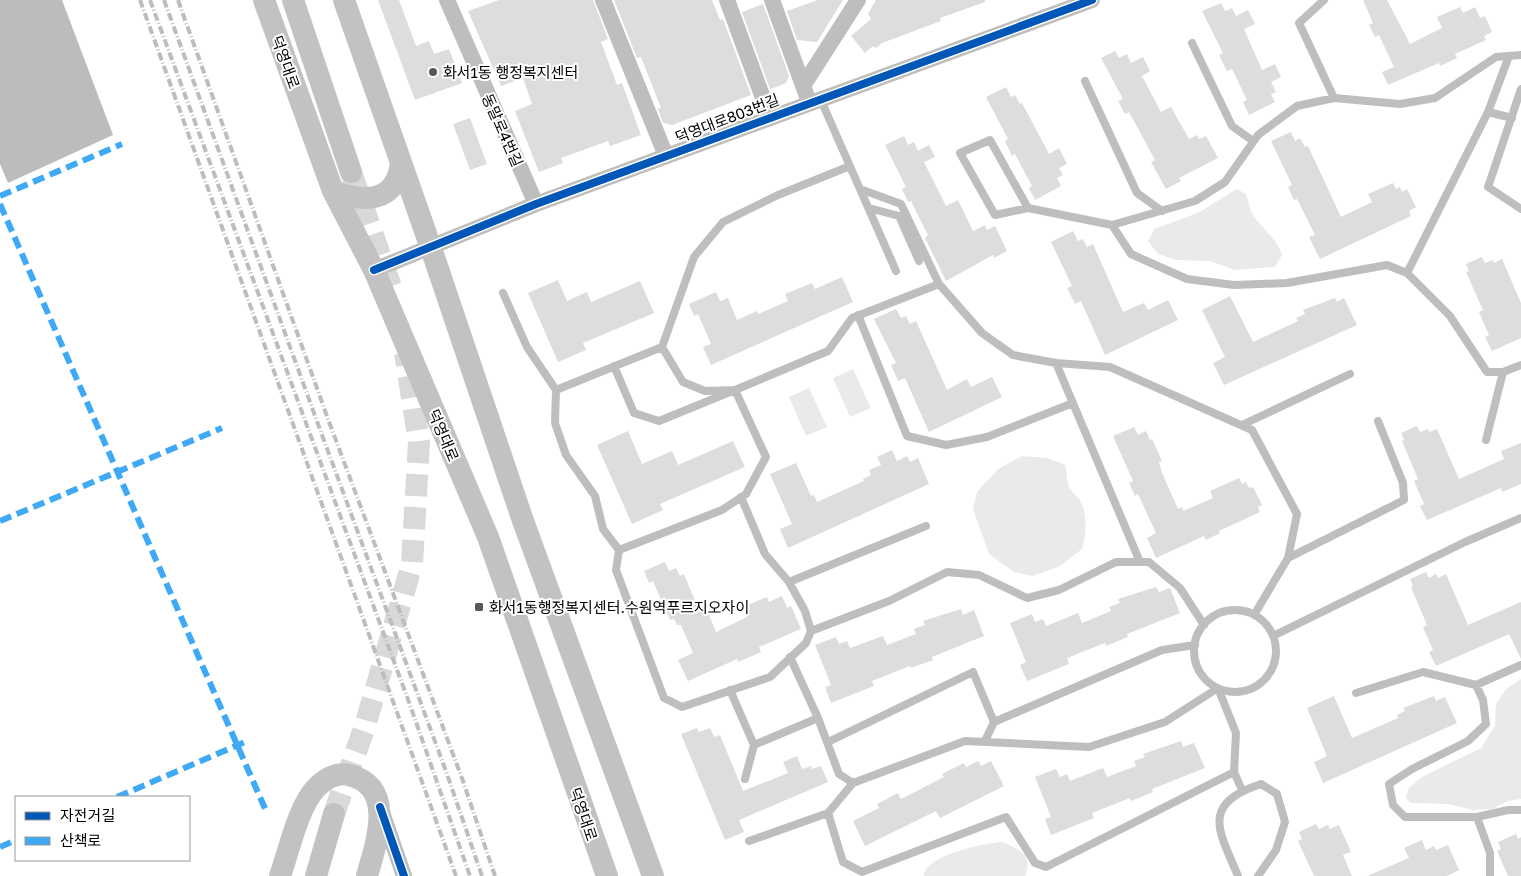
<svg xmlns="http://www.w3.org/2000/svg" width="1521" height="876" viewBox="0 0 1521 876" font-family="'Golos Text','Noto Sans KR',sans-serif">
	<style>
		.green { fill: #eaeaea }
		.water { fill: #bcbcbc }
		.building { fill: #ddd }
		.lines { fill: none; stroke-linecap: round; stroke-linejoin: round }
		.secondary-tunnel { stroke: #d9d9d9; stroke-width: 22; stroke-dasharray: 22 11; stroke-linecap: butt }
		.lane { stroke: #bebebe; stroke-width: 8 }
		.street { stroke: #bebebe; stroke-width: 16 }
		.secondary { stroke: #c2c2c2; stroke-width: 22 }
		.rail { stroke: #bdbdbd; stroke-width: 4; stroke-dasharray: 8 2.5 1 2.5; stroke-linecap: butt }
		.quiet { stroke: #3fa9f5; stroke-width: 6; stroke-dasharray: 12 6; stroke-linecap: butt }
		.cycleway-casing { stroke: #fff; stroke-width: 11 }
		.cycleway { stroke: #0057b8; stroke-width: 8 }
		.poi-dot { fill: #595959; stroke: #fff; stroke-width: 2 }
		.labels { text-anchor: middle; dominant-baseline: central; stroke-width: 4; stroke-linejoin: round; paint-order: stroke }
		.street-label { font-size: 15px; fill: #000; stroke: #fff }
		.poi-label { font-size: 15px; fill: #000; stroke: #fff; text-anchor: start }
	</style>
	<rect width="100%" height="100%" fill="#fff"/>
	<path class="green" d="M1237 189 1246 194C1248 200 1249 207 1252 213 1262 230 1275 235 1282 255L1275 267 1235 270 1210 261 1176 260 1158 254 1148 241 1154 229 1198 213Z
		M853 369 871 408 850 417 833 378Z
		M809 388 827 427 806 436 789 397Z
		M1022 456 1047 458 1064 464C1068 471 1066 475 1068 483 1069 491 1077 495 1081 502 1088 517 1086 535 1082 549L1060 566 1033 576 1014 572 989 554 973 509 977 492 998 469Z
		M1521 679V799L1508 801 1492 809 1473 810 1448 804 1411 803 1406 798 1409 788 1422 777 1481 748 1495 726 1496 704 1506 689Z
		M1002 842C1018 848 1034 856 1025 876H924C925 855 985 843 1002 842Z"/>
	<path class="water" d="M0 0H62L113 135 8 183 0 164Z"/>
	<path class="building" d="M378 0H399L416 46 429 41 434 54 449 49 462 83 415 100Z
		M499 0H593L608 39 601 42 617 85 622 83 641 135 610 146 608 141 561 158 563 163 539 172 515 111 532 104 523 78 501 86 468 11Z
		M614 0H712L720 20 723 19 751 95 672 125 663 123 658 109 661 108 641 57 637 58Z
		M818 0H843L817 42 797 40 787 11Z
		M876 0H985V2L940 18 941 21 882 43 876 48 873 46 865 53 851 36 871 19 868 14Z
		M1363 0H1387L1410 44 1442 28 1437 17 1460 7 1463 13 1475 7 1480 18 1485 16 1492 32 1484 36 1486 40 1455 54 1457 58 1440 66 1439 63 1388 85 1382 72 1394 67 1379 35 1375 37 1369 25 1373 23Z
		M1221 3 1225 11 1232 8 1236 16 1248 10 1255 24 1244 29 1262 70 1275 64 1281 77 1271 82 1276 92 1271 94 1275 102 1249 115 1243 102 1247 100 1232 69 1227 71 1219 55 1223 53 1202 11Z
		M763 4 789 76 786 83 770 89 742 12Z
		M1115 51 1119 58 1127 54 1131 63 1143 57 1150 71 1142 76 1161 112 1171 107 1189 139 1197 135 1199 139 1206 136 1218 158 1179 178 1181 181 1166 189 1151 162 1155 160 1129 112 1125 114 1118 101 1123 99 1101 58Z
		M1006 87 1011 97 1015 95 1020 104 1022 103 1049 154 1059 148 1067 164 1059 168 1063 175 1057 178 1061 186 1035 200 1029 188 1032 186 1015 154 1012 156 1005 141 1008 139 986 97Z
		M470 118 487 164 470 170 453 124Z
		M1291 132 1295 141 1300 138 1305 147 1308 146 1341 217 1372 202 1368 194 1393 183 1396 189 1400 187 1402 192 1407 189 1416 207 1409 211 1411 216 1320 259 1309 237 1315 235 1297 199 1294 200 1288 187 1292 185 1271 141Z
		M904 136 908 145 914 142 918 151 929 145 935 157 924 162 946 206 958 200 973 231 985 225 987 230 995 226 1007 251 994 258 993 255 946 281 925 238 928 235 911 201 908 202 902 189 906 187 885 145Z
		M1073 231 1078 241 1083 239 1087 247 1093 244 1123 312 1144 303 1148 310 1168 300 1178 320 1105 355 1081 301 1075 304 1067 288 1072 286 1051 242Z
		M1482 257 1485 263 1493 260 1494 263 1502 259 1521 303V338L1492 351 1485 337 1489 335 1479 312 1483 310 1466 272 1469 271 1466 264Z
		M842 277 853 302 711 365 703 347 711 344 698 314 694 316 689 304 716 292 720 301 728 298 737 320 757 311 758 314 788 301 785 294 812 283 815 289Z
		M558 280 567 301 587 292 591 302 640 281 654 313 583 343 586 350 558 362 528 293Z
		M1230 296 1253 342 1298 321 1296 318 1305 314 1303 310 1335 298 1337 302 1344 298 1357 325 1224 385 1213 363 1225 357 1202 310Z
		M896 309 901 318 906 316 910 324 916 321 947 390 967 379 971 387 992 377 1002 397 929 432 905 378 898 381 891 365 896 363 874 319Z
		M1417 426 1420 432 1428 429 1429 432 1437 429 1459 479 1504 459 1501 451 1521 443V484L1502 492 1501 488 1427 520 1420 506 1424 504 1414 481 1418 479 1402 441 1404 440 1401 433Z
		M1134 427 1138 435 1146 431 1150 440 1152 439 1162 461 1159 462 1162 473 1178 509 1182 507 1183 511 1213 498 1210 491 1239 478 1242 484 1246 482 1249 488 1253 487 1262 505 1258 507 1260 512 1219 531 1220 533 1206 540 1204 536 1156 558 1147 538 1156 533 1138 494 1135 496 1129 483 1133 481 1113 436Z
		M628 431 642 464 672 451 678 465 733 441 745 467 660 504 663 510 632 524 597 445Z
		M892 450 897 461 907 456 910 462 918 458 929 484 788 548 780 529 792 524 770 474 796 463 811 496 814 495 817 502 864 481 863 479 871 475 869 470 881 465 877 457Z
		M665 562 669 571 676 568 680 576 684 574 699 611 706 608 716 632 747 617 742 607 767 597 769 602 782 596 787 608 791 606 801 629 759 647 761 652 738 662 737 659 688 681 678 660 693 653 681 625H677L674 619 670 620 653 581 649 583 644 571Z
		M1426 572 1429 578 1436 574 1438 578 1446 574 1468 625 1521 602V659L1509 634 1436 666 1429 652 1433 650 1423 627 1427 625 1411 587 1413 586 1410 579Z
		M1156 587 1159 592 1170 588 1180 613 1127 634 1128 637 1106 646 1105 643 1067 658 1069 664 1027 681 1020 665 1026 662 1010 623 1032 614 1035 622 1043 619 1046 626 1078 613 1082 623 1111 611 1109 607 1120 603 1118 599Z
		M961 609 963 615 974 610 984 636 932 657 933 660 911 668 910 666 872 681 874 686 831 703 825 687 831 685 815 645 836 637 839 644 847 641 850 648 883 636 887 645 916 634 914 629 925 625 923 621Z
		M1334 696 1352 738 1398 718 1397 715 1405 711 1403 708 1434 696 1436 701 1445 697 1457 723 1323 783 1314 762 1327 756 1307 708Z
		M697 728 699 732 710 728 714 737 720 735 743 791 788 773 783 762 797 756 802 769 811 766 812 769 821 766 828 782 739 820 744 832 725 840 681 734Z
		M1181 741 1183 747 1194 743 1205 768 1152 789 1153 792 1131 801 1130 798 1092 813 1094 818 1051 835 1045 819 1051 817 1035 777 1056 769 1060 777 1067 774 1070 781 1103 768 1107 777 1136 766 1134 761 1145 757 1143 754Z
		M978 761 981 766 991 761 1004 786 940 818 936 811 865 846 853 821 879 808 877 804 898 793 901 799 944 777 942 774 964 763 966 767Z
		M1316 824 1319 829 1328 825 1330 829 1339 825 1351 852 1343 855 1352 876H1314L1298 841 1302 839 1299 832Z
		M1516 834 1518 839 1521 837V876H1508L1497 851 1501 849 1498 842Z
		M1422 840 1426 850 1434 846 1436 850 1448 845 1459 870 1447 876H1367L1409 858 1404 848Z"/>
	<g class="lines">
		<path class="secondary-tunnel" d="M351 172 391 287
			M334 814 365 726 412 564 419 442 405 353"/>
		<path class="lane" d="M1324 0 1299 23 1334 98
			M1192 43 1232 126 1253 141
			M1085 81 1137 193 1162 211
			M1521 89 1488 187 1521 209
			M820 98 896 271
			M1488 112 1512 118
			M860 189 901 204 939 284
			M869 208 899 216 919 261
			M1028 208 990 140 960 153 995 215 1028 208 1112 225 1131 254 1187 279 1234 285 1287 283 1387 265 1407 273 1450 316 1487 372H1503L1521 365
			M1112 225 1195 201 1225 182 1258 135 1297 106 1334 98 1400 104 1435 98 1496 57 1521 55
			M1407 273 1488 112 1509 56
			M503 293 527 347 556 390 555 423 566 455 595 496 603 529 619 550
			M858 315 907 436 946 445 987 437 1073 403
			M662 347 694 257 723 222 778 195 850 166
			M1056 363 1140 562
			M614 366 634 413 659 421 735 390 766 457 746 494 722 510 619 550 616 570 664 698 682 707 770 677 806 643 811 631 805 611 789 582
			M556 390 662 347 683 382 705 391 735 390 828 351 852 318 939 284 982 333 1013 355 1056 363 1110 367 1252 430 1297 514 1288 558 1254 615
			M1242 425 1350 374
			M1486 440 1503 372
			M741 497 765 554 789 582 926 526
			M1288 558 1404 500 1403 483 1378 421
			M1194 651a41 41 0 1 1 82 0a41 41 0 1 1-82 0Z
			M811 631 889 601 947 572 979 575 1027 598 1059 590 1116 562H1149L1180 588 1204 625
			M1273 636 1465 542 1521 518
			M790 657 818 718
			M1476 685 1521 665
			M730 690 754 745 745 779
			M1356 693 1423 672 1476 685 1483 700 1486 724 1468 741 1412 769 1389 784 1393 805 1405 817H1477L1490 853V876
			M994 722 1162 650 1195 645
			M828 742 973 672 994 722 985 741
			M754 745 818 718 839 774 853 783
			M828 813 853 783 965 741 1089 747 1165 722 1218 688 1236 733 1234 772
			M1477 817 1508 810H1521
			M749 841 828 813 843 862 862 872 1006 817 1035 863 1046 867 1234 772 1242 790
			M1238 876C1218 829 1201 804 1261 784L1277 794 1285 822 1276 850 1258 876"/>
		<path class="street" d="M447 0 536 204
			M603 0 666 156
			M727 0 770 117
			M772 0 809 102
			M803 86 858 0
			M374 270 536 204 1092 0
			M382 812 404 876"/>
		<path class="secondary" d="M264 0 333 191 374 270 488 537 607 876
			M293 0 351 172
			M344 0 431 248 522 518 653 876
			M333 191C364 203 396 203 401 163
			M280 876C289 851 298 807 316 788 325 779 336 772 349 775 397 787 376 843 367 876
			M316 876 334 814"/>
		<path class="rail" d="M140 0 456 876
			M150 0 410 705 470 876
			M164 0 318 424 447 774 482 876
			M178 0 328 419 463 781 495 876"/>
		<path class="quiet" d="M0 196 122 144
			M0 204 267 813
			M0 521 222 428
			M117 797 245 742
			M0 847 16 840"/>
		<defs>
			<path id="cycleway" d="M374 270 536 204 1092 0
				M380 807 404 876"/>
		</defs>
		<use href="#cycleway" class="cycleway-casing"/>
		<use href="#cycleway" class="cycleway"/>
	</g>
	<g class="poi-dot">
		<circle cx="433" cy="72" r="5"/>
		<rect x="474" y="602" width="10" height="10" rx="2.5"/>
	</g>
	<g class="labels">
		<g class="street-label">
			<text transform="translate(286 62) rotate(70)">덕영대로</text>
			<text transform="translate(727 118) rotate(-21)">덕영대로803번길</text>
			<text transform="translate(503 130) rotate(66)">동말로4번길</text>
			<text transform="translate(444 435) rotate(67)">덕영대로</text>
			<text transform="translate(584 814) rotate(71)">덕영대로</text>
		</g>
		<g class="poi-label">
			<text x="443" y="72">화서1동 행정복지센터</text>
			<text x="489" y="607">화서1동행정복지센터.수원역푸르지오자이</text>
		</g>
	</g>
	<rect x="15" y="796" width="175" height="65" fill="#ffffff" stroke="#999999"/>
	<rect x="25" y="812" width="25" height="8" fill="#0057b8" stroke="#999999"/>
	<text x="60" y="821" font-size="15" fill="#000000">자전거길</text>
	<rect x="25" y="837" width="25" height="8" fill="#3fa9f5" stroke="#999999"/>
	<text x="60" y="846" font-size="15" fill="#000000">산책로</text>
</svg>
